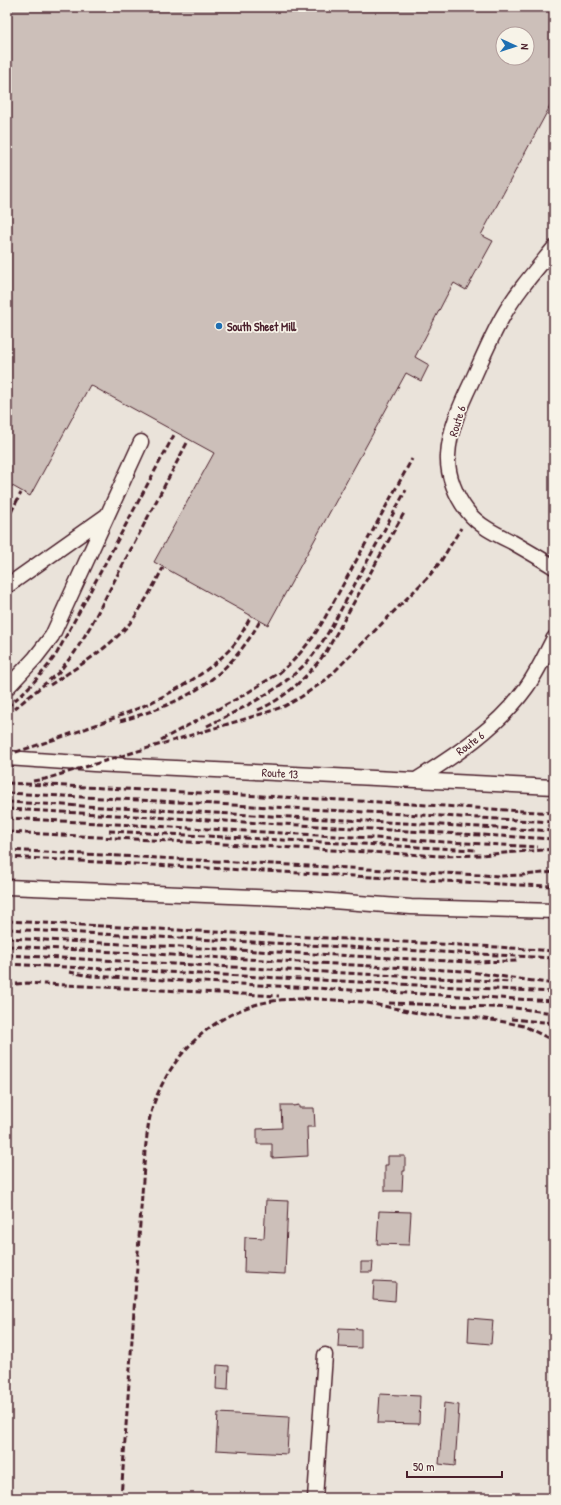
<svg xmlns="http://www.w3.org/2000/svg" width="561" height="1505" viewBox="0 0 561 1505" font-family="'Patrick Hand',sans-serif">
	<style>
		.built { fill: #eae3da; fill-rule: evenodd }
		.building { fill: #ccbfb9; stroke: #4a1f2b; fill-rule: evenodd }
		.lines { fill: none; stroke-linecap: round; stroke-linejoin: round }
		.minor-casing { stroke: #4a1f2b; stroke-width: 17 }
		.minor { stroke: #f7f3e8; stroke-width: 14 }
		.rail { stroke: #4a1f2b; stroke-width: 3; stroke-dasharray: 6 3; stroke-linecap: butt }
		.poi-dot { fill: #1f6fb2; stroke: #f7f3e8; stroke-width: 1.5 }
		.labels { text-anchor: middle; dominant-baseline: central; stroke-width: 3.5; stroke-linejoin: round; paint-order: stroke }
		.poi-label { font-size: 12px; font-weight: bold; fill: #4a1f2b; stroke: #f7f3e8; text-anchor: start }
		.street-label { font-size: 12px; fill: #4a1f2b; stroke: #f7f3e8 }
	</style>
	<rect width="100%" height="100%" fill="#f7f3e8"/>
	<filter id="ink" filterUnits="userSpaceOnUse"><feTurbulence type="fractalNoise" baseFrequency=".025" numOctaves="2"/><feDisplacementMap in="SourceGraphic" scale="8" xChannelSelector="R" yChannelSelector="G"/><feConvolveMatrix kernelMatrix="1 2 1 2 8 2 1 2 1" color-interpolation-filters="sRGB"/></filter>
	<g filter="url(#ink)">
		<path class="built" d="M7 7H554V1498H7ZM503 34H527V58H503Z"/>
		<path class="building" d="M7 7H554V99L481 235 493 241 466 290 454 283 447 295 415 357 429 365 421 381 406 373 268 625 154 562 214 453 90 385 30 496 7 483ZM503 34H527V58H503Z
			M281 1105H293V1106L299 1105V1108H314L315 1127H307L308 1156 272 1158V1144H257V1129L282 1128Z
			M388 1156H405V1171H403L402 1191H385V1165H388Z
			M266 1200 288 1201 285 1274 244 1272 245 1237 264 1238Z
			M379 1211 411 1212 409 1245 377 1244Z
			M361 1262H373L372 1272H361Z
			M374 1281 396 1282 395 1301 373 1299Z
			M469 1318 493 1320 491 1344 468 1342Z
			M339 1328 361 1329V1348L338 1347Z
			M217 1365 229 1366 228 1390 216 1389Z
			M380 1394 420 1396 419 1424 378 1423Z
			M444 1403 459 1405 455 1466 439 1464Z
			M218 1413 289 1417 287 1454 216 1450Z"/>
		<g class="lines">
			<defs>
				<path id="minor" d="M554 248C536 270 517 291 503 316 491 337 482 359 472 381 461 404 449 430 448 456 447 475 456 497 468 512 479 526 496 534 512 542 526 550 540 558 554 567
					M7 586 106 516
					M7 688 35 658 52 636 141 442
					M7 758 94 764 554 787
					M416 780C456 755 498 727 526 688 537 673 545 655 554 638
					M7 887 306 899 411 907 554 911
					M315 1498 325 1355"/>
			</defs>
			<use href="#minor" class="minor-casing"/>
			<use href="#minor" class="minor"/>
			<path class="rail" d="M7 520 21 493
				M50 685C80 665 112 647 134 618 145 602 154 585 163 568
				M7 707C27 690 43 674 57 653L174 435
				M14 709 58 673 75 652 90 627 188 441
				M258 710C286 698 308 676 326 652L404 513
				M120 721C184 703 227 680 260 621
				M207 726C243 708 281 690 308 661 317 651 324 639 331 628L406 490
				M161 740 242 696 279 673 292 662 301 652 313 637 322 623 412 459
				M7 755C53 740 97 726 141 707 174 692 207 674 232 647 240 638 245 627 251 616
				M33 781 45 779 268 712 285 706 301 697 327 679 429 576 441 561 461 528
				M7 783 379 802 554 813
				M7 793 554 822
				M7 802 554 831
				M7 809 554 839
				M7 818 538 847
				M109 831 476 850
				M7 832 441 856 481 855 554 849
				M7 850 500 876 523 875 554 872
				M7 857 518 885 554 886
				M7 921 497 947 554 951
				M7 929 554 958
				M7 938 469 962 518 961
				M7 946 464 971 554 984
				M7 955 512 982
				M7 964 554 992
				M69 972 91 976 110 977 554 1001
				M7 985 27 983 45 984 279 996
				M304 998 363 1002 428 1015 471 1017 505 1022 524 1026 554 1041
				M389 1003 515 1008 554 1013
				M511 1019 554 1023
				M121 1498 145 1151C147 1137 148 1122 152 1109 169 1056 212 1013 267 1002 281 999 296 999 310 999"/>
		</g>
	</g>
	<circle class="poi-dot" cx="219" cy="326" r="4"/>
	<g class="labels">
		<g class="poi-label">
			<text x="227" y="326">South Sheet Mill</text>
		</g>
		<g class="street-label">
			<text transform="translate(457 421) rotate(-73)">Route 6</text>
			<text transform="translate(470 743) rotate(-37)">Route 6</text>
			<text transform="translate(280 773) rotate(3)">Route 13</text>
		</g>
	</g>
	<rect width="561" height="1505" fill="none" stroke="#f7f3e8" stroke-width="24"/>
	<rect x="12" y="12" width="537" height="1481" fill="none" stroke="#4a1f2b" stroke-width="1.5" filter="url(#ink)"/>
	<g transform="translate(515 46) rotate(93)"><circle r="19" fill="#f7f3e8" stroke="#b29e9c"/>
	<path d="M0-3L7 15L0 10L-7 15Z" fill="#1f6fb2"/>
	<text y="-6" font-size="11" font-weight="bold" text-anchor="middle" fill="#4a1f2b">N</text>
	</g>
	<path d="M407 1471v6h95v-6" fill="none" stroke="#4a1f2b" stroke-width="2"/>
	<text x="413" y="1471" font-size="12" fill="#4a1f2b" stroke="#f7f3e8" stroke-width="3" paint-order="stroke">50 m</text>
</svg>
